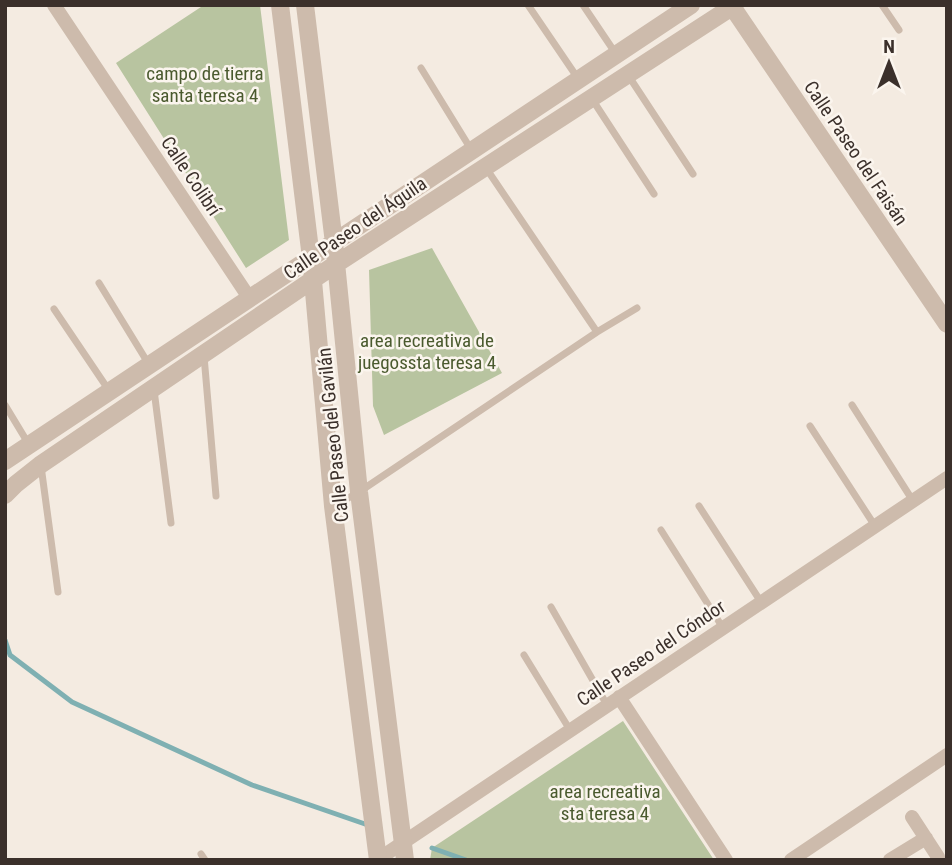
<svg xmlns="http://www.w3.org/2000/svg" width="952" height="865" viewBox="0 0 952 865" font-family="'Roboto Condensed',sans-serif">
	<style>
		.green { fill: #b8c4a0 }
		.lines { fill: none; stroke-linecap: round; stroke-linejoin: round }
		.stream { stroke: #7fb0b2; stroke-width: 5 }
		.service { stroke: #cdbbac; stroke-width: 7 }
		.minor { stroke: #cdbbac; stroke-width: 14 }
		.tertiary { stroke: #cdbbac; stroke-width: 18 }
		.labels { text-anchor: middle; dominant-baseline: central; stroke-width: 5; stroke-linejoin: round; paint-order: stroke }
		.park-label { font-size: 19px; fill: #4a5a2e; stroke: #fbf5ee }
		.street-label { font-size: 19px; fill: #3b302b; stroke: #fbf5ee }
	</style>
	<rect width="100%" height="100%" fill="#f4ebe1"/>
	<path class="green" d="M204 5H260L289 240 246 268 116 63Z
		M432 248 502 373 384 435 373 406 369 270Z
		M623 721 714 860H430L432 848Z"/>
	<g class="lines">
		<path class="stream" d="M5 640 10 655 72 702 252 785 365 824
			M432 848 466 860"/>
		<path class="service" d="M528 5 579 80
			M583 5 616 54
			M882 5 899 30
			M421 68 472 151
			M628 75 693 174
			M592 99 654 194
			M486 168 597 332
			M99 283 148 363
			M54 309 110 392
			M204 356 216 496
			M154 390 171 523
			M5 405 28 443
			M852 405 913 501
			M810 426 875 526
			M41 466 58 592
			M334 506 359 492 597 332 637 308
			M699 506 761 602
			M661 530 723 628
			M551 607 607 705
			M524 655 570 730
			M201 854 205 860"/>
		<path class="minor" d="M54 5 250 299
			M619 697 726 860
			M912 817 938 857
			M377 860 947 478
			M791 860 947 755
			M890 860 926 838"/>
		<path class="tertiary" d="M280 5 311 258 333 506 378 860
			M305 5 334 243 359 492 405 860
			M731 5 947 324
			M5 461 691 5
			M5 495 16 484 40 465 336 264 735 5"/>
	</g>
	<g class="labels">
		<g class="park-label">
			<text x="205" y="73">campo de tierra<tspan x="205" dy="22">santa teresa 4</tspan></text>
			<text x="427" y="340">area recreativa de<tspan x="427" dy="22">juegossta teresa 4</tspan></text>
			<text x="605" y="791">area recreativa<tspan x="605" dy="22">sta teresa 4</tspan></text>
		</g>
		<g class="street-label">
			<text transform="translate(856 153) rotate(56)">Calle Paseo del Faisán</text>
			<text transform="translate(191 176) rotate(56)">Calle Colibrí</text>
			<text transform="translate(355 228) rotate(-34)">Calle Paseo del Águila</text>
			<text transform="translate(333 435) rotate(-96)">Calle Paseo del Gavilán</text>
			<text transform="translate(651 653) rotate(-34)">Calle Paseo del Cóndor</text>
		</g>
	</g>
	<rect width="952" height="865" fill="none" stroke="#3b302b" stroke-width="14"/>
	<g transform="translate(889 63)" stroke="#fbf5ee" stroke-width="5" paint-order="stroke">
	<path d="M0-5L12 26L0 18L-12 26Z" fill="#3b302b"/>
	<text y="-10" font-size="19" font-weight="bold" text-anchor="middle" fill="#3b302b">N</text>
	</g>
</svg>
